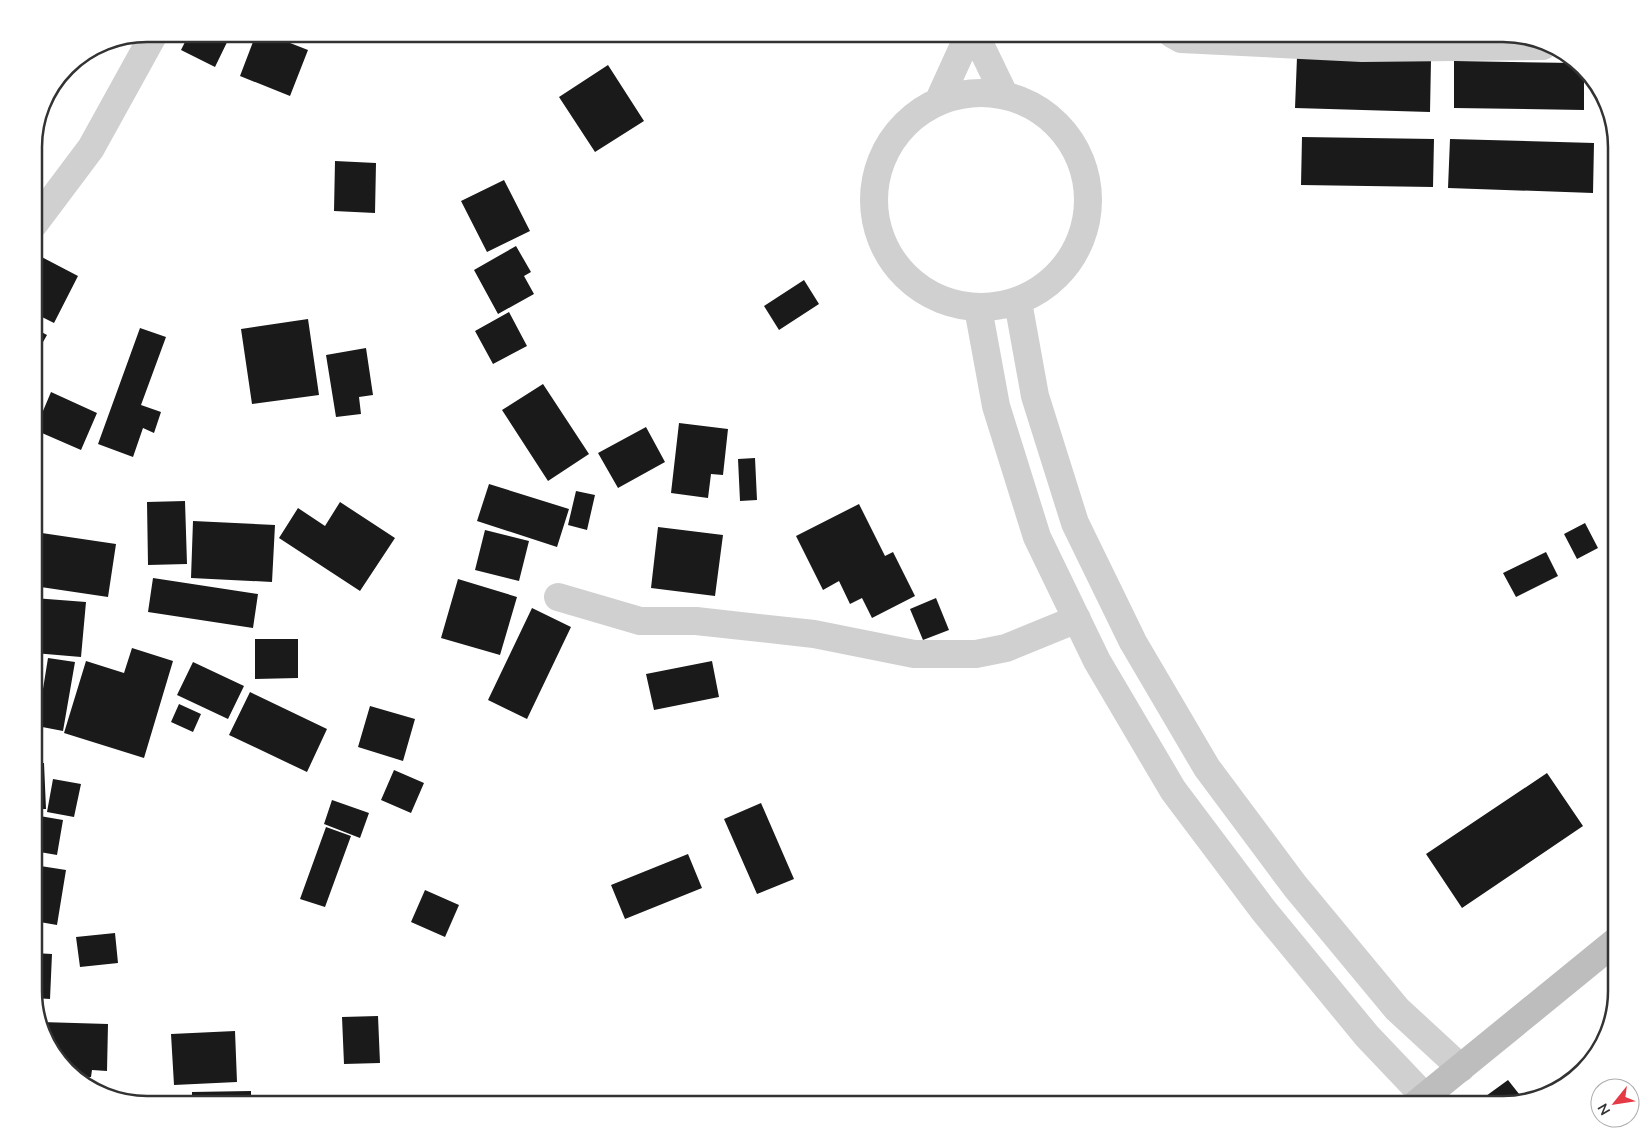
<svg xmlns="http://www.w3.org/2000/svg" width="1650" height="1138" viewBox="0 0 1650 1138" font-family="'Nunito Sans',sans-serif">
	<style>
		.building { fill: #1a1a1a }
		.lines { fill: none; stroke-linecap: round; stroke-linejoin: round }
		.street { stroke: #d0d0d0; stroke-width: 28 }
		.secondary { stroke: #bdbdbd; stroke-width: 28 }
		.rim { fill: none; stroke: #333; stroke-width: 2.5 }
	</style>
	<rect width="100%" height="100%" fill="#fff"/>
	<path class="building" d="M189 34H231L215 67 181 50Z
		M256 34H267L308 50 290 96 240 76Z
		M1297 57 1431 60 1430 112 1295 108Z
		M1454 61 1574 63 1584 74V110L1454 108Z
		M608 65 644 121 595 152 559 97Z
		M1302 137 1434 139 1433 187 1301 185Z
		M1450 139 1594 143 1593 193 1448 188Z
		M335 161 376 163 375 213 334 211Z
		M504 180 530 231 487 252 461 201Z
		M516 246 531 272 524 276 534 294 498 314 474 270Z
		M34 253 78 276 54 323 34 313Z
		M804 280 819 304 779 330 764 306Z
		M509 312 527 346 493 364 475 331Z
		M308 319 319 395 252 404 241 329Z
		M34 328 47 335 34 358Z
		M140 328 166 337 141 405 161 412 154 433 143 428 133 457 98 444Z
		M366 348 373 395 359 397 361 414 336 417 326 355Z
		M543 384 589 454 548 481 502 410Z
		M51 392 97 413 81 450 35 430Z
		M679 423 728 429 723 475 711 474 708 498 671 493Z
		M646 427 665 462 618 488 598 453Z
		M755 458 757 500 740 501 738 459Z
		M489 484 569 509 557 547 477 521Z
		M576 491 595 495 587 530 568 525Z
		M185 501 187 564 148 565 147 502Z
		M340 502 395 538 360 591 279 538 298 508 325 526Z
		M859 504 885 556 893 552 915 596 872 618 862 598 850 604 839 581 823 590 796 536Z
		M193 521 275 525 272 582 191 578Z
		M1585 523 1598 548 1577 559 1564 534Z
		M658 527 723 535 715 596 651 588Z
		M485 530 529 541 519 581 475 570Z
		M35 532 116 544 108 597 34 586Z
		M1546 552 1558 576 1516 597 1503 573Z
		M153 578 258 594 253 628 148 612Z
		M458 579 517 597 500 655 441 638Z
		M34 598 86 602 81 657 34 653Z
		M936 598 949 630 923 640 910 609Z
		M532 608 571 627 527 719 488 700Z
		M255 639H298V678L255 679Z
		M132 648 173 661 144 758 64 733 86 661 124 673Z
		M48 658 75 662 63 731 37 726Z
		M712 661 719 697 654 710 646 674Z
		M193 662 244 686 228 719 177 695Z
		M34 674 38 675 35 698H34Z
		M250 692 327 729 307 772 229 735Z
		M179 704 201 714 193 732 171 722Z
		M370 706 415 719 403 761 358 747Z
		M34 763H44L46 809H34Z
		M394 770 424 783 411 813 381 800Z
		M1547 773 1583 826 1462 908 1426 854Z
		M53 779 81 784 74 817 47 812Z
		M332 800 369 813 360 838 324 824Z
		M761 803 794 879 757 894 724 819Z
		M34 815 63 820 57 855 34 851Z
		M326 827 351 836 325 907 300 899Z
		M688 854 702 888 625 919 611 885Z
		M34 865 66 870 57 925 34 921Z
		M425 890 459 905 445 937 411 922Z
		M115 933 118 963 80 967 76 937Z
		M34 953 52 954 50 999 34 998Z
		M378 1016 380 1063 344 1064 342 1017Z
		M41 1022 108 1024 107 1071 92 1070 91 1077H77L49 1047Z
		M235 1031 237 1082 174 1085 171 1034Z
		M1508 1080 1523 1099 1502 1104H1475Z
		M251 1091V1104H192V1092Z"/>
	<g class="lines">
		<path class="street" d="M975 34 1004 94
			M1172 34 1181 39 1362 48 1543 46
			M874 200a107 107 0 1 1 214 0a107 107 0 1 1-214 0Z
			M939 100 969 34
			M34 224 91 148 154 34
			M1018 302 1035 396 1075 523 1133 642 1207 768 1295 886 1397 1009 1461 1068
			M978 308 996 406 1037 537 1097 661 1173 790 1264 911 1367 1036 1425 1097
			M558 597 640 621H696L814 634 914 654H976L1006 648 1077 619"/>
		<path class="secondary" d="M1416 1104 1616 941"/>
	</g>
	<path d="M0 0H1650V1138H0ZM147 42H1503A105 105 0 0 1 1608 147V991A105 105 0 0 1 1503 1096H147A105 105 0 0 1 42 991V147A105 105 0 0 1 147 42Z" fill="#fff" fill-rule="evenodd"/>
	<path class="rim" d="M147 42H1503A105 105 0 0 1 1608 147V991A105 105 0 0 1 1503 1096H147A105 105 0 0 1 42 991V147A105 105 0 0 1 147 42Z"/>
	<g transform="translate(1615 1103) rotate(240)"><circle r="24" fill="#ffffff" stroke="#adadad"/>
	<path d="M0-4L9 19L0 12L-9 19Z" fill="#e63946"/>
	<text y="-8" font-size="14" font-weight="bold" text-anchor="middle" fill="#333333">N</text>
	</g>
</svg>
